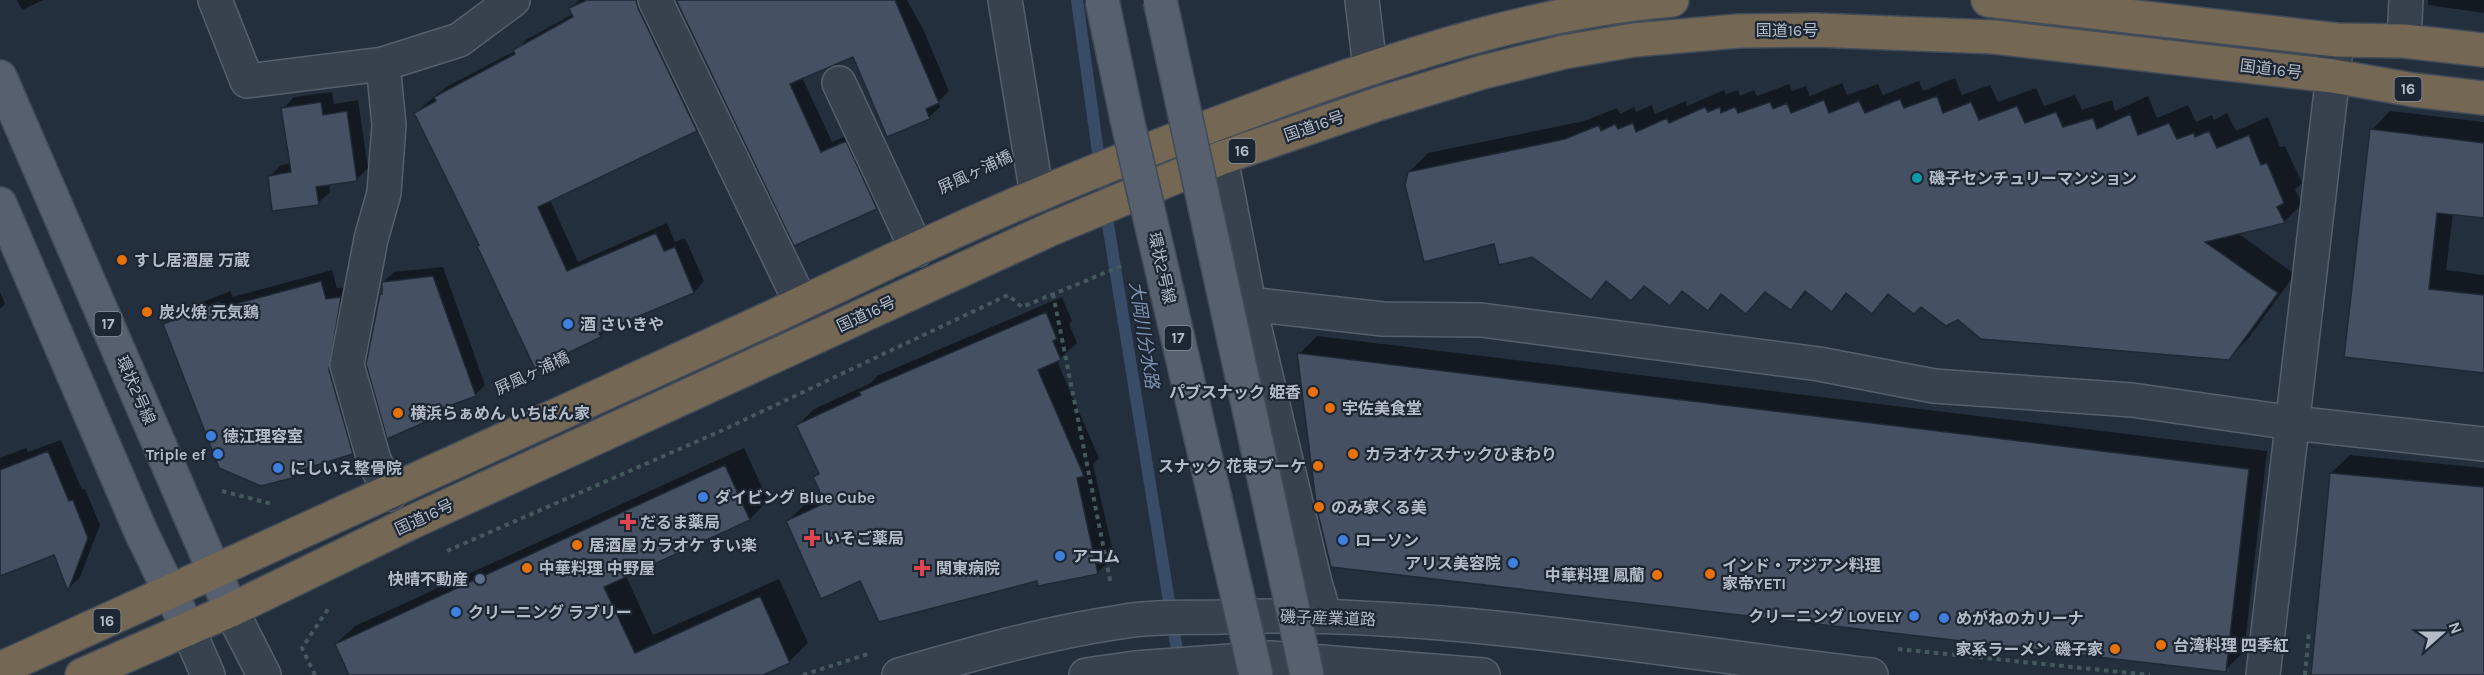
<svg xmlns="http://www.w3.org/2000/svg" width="2484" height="675" viewBox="0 0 2484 675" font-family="Karla,'Noto Sans JP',sans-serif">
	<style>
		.shadow { fill: #0007 }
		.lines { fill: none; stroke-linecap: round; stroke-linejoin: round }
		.stream { stroke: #394c67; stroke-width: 12 }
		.building { fill: #455162; stroke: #1f2835; stroke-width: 1.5 }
		.minor-casing { stroke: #565f6c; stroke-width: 36 }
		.major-casing { stroke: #414a57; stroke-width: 36 }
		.highway-casing { stroke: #434c59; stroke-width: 36 }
		.path { stroke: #44595c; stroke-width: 4; stroke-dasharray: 4.5 4.5; stroke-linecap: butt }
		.minor { stroke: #38414e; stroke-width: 33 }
		.major { stroke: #56606e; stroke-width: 33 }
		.highway { stroke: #746855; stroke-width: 33 }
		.major-bridge-casing { stroke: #414a57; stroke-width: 36; stroke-linecap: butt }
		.major-bridge { stroke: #56606e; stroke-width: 33 }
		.culture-dot { fill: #0f9aa8; stroke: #1d2633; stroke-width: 2 }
		.food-dot { fill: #e8710a; stroke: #1d2633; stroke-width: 2 }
		.shop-dot { fill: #3f7fe0; stroke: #1d2633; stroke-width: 2 }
		.health-dot { fill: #e0444e; stroke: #1d2633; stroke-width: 2 }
		.service-dot { fill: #5c6f8a; stroke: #1d2633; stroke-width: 2 }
		.labels { text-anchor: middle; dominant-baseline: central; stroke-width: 4.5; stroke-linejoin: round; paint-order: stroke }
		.shield { fill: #1d2633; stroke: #878f9c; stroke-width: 1.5 }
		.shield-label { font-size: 15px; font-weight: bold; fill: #b4bcc9 }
		.street-label { font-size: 16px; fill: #b4bcc9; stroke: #1d2633 }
		.poi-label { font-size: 16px; font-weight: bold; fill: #b4bcc9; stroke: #1d2633; text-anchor: start }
		.water-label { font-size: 18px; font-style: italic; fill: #7c92b1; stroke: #1d2633 }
	</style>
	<rect width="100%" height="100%" fill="#242f3e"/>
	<path class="shadow" d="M17 0H43L22 10Z
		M579 0H650L707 119 696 129 550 200 578 262 667 223 675 242 685 238 704 281 694 292 609 327 600 336 481 245 415 113 446 87 515 51 526 40 573 14 571 8Z
		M677 0H907L924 31 949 91 938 102 940 107 929 117 854 55 802 77 832 142 856 132 887 197 876 208 795 244Z
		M2428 0H2484V13L2428 5Z
		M1955 78 1962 95 1990 85 1998 102 2036 88 2044 106 2075 95 2082 110 2112 100 2115 111 2148 96 2157 118 2188 105 2196 122 2212 115 2214 120 2227 113 2236 131 2268 117 2280 147 2285 146 2302 183 2295 189 2302 204 2284 222 2237 233 2295 274 2247 340 2228 358 1958 318 1890 294 1872 312 1849 293 1832 310 1808 291 1791 309 1767 291 1746 312 1723 294 1708 309 1683 290 1670 304 1645 285 1631 299 1608 281 1591 298 1533 255 1495 242 1409 172 1428 153 1584 121 1617 108 1620 114 1634 107 1636 112 1652 105 1655 114 1686 101 1687 106 1724 90 1726 94 1738 90 1740 96 1754 90 1757 96 1789 84 1792 91 1806 86 1810 96 1842 83 1847 95 1878 84 1883 95 1919 81 1923 91Z
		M332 92 334 104 358 100 368 168 356 180 329 184 330 192 318 203 269 177 281 165 291 163 283 109 294 97Z
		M2390 111 2484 122V217L2453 213 2446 270 2484 275V372L2346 356 2372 130Z
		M443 267 485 385 475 395 442 408 432 418 381 295 384 292 383 282 394 272Z
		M332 270 337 288 351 287 363 441 352 452 303 468 295 475 165 325 176 313 230 291 233 297Z
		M0 292 5 304 0 309Z
		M1062 297 1072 321 1069 324 1077 343 1057 361 1099 458 1093 464 1114 557 1097 573 1038 579H861L788 521 804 505 823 496 814 477 820 472 798 425 814 409 871 383 877 376Z
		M1317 336 2267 451 2244 652 2225 670 1299 354Z
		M61 440 82 490 85 489 100 525 80 577 69 588 55 553 0 574V458L26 448 28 452Z
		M744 448 768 500 750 519 626 576 653 635 779 579 808 643 789 662 759 675H350L336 644 355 626Z
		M2350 455 2484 468V675H2312L2331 473Z"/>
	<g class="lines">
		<path class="stream" d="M1077 0 1107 218 1179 663"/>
	</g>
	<path class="building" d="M587 0H636L638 8 697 131 538 207 567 271 656 233 664 251 675 247 694 293 599 333 601 337 535 369 477 246 479 245 414 113 436 101 434 97 515 54 513 50 573 17 569 8Z
		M676 0H895L939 103 926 109 930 119 887 137 853 57 790 84 821 152 846 141 877 209 794 246Z
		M1937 96 1943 113 1971 102 1979 120 2017 106 2025 123 2056 112 2063 127 2093 118 2097 129 2130 114 2138 135 2169 123 2177 139 2194 133 2195 137 2209 131 2217 148 2249 135 2261 165 2267 163 2284 203 2277 207 2285 223 2205 242 2278 293 2229 360 1981 339 1958 320 1946 326 1921 307 1914 314 1888 294 1872 314 1846 293 1832 312 1805 291 1791 310 1765 292 1746 314 1721 294 1708 311 1682 291 1670 306 1644 286 1631 301 1606 281 1591 300 1532 257 1499 265 1494 244 1424 262 1405 185 1408 172 1565 139 1599 125 1601 131 1615 124 1618 129 1633 123 1636 132 1667 118 1669 123 1705 107 1708 112 1720 107 1721 113 1735 107 1738 113 1770 102 1773 109 1787 103 1791 113 1824 100 1829 113 1859 101 1865 113 1900 99 1904 108Z
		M321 102 323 115 347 111 357 181 316 187 319 205 272 211 268 176 291 172 281 108Z
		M2370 129 2484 143V218L2437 213 2429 289 2484 295V373L2344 357Z
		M433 276 476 396 430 413 432 419 387 439 366 364 380 294H382V282Z
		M321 281 326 299 341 297 329 370 353 454 294 472 296 477 261 486 219 468 163 324 219 302 221 308Z
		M1046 312 1057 339 1053 341 1061 360 1038 370 1084 476 1077 478 1098 574 1038 586 1037 581 879 622 860 581 821 599 786 521 825 503 813 477 819 474 796 425 861 395 859 392Z
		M1297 353 2249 469 2226 672 1331 567 1317 510Z
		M48 451 69 501 73 500 88 538 68 591 54 555 0 576V470Z
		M725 465 750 520 604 587 635 653 760 596 790 663 763 675H349L335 644Z
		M2330 473 2484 487V675H2311Z"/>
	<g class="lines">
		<defs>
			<path id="minor" d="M215 0 247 81 383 64 459 40 513 0
				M655 0 801 303
				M1005 0 1037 195
				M1362 0 1370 68
				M2404 41 2406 0
				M383 64 389 125 384 193 371 239 347 365 374 460 390 494
				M839 83 917 250
				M1213 130 1221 158 1249 304 1315 583 1325 616
				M1249 304 1383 319 1481 320 1819 364 1934 386 2132 400 2293 423 2484 444
				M231 610 264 675
				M188 629 208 675
				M899 675C972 654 1045 633 1120 622 1153 616 1189 618 1223 617 1440 609 1657 650 1871 675
				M1086 675 1135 668 1271 658 1483 675
				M2263 675 2337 40"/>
			<path id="major" d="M0 77 231 610
				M0 204 141 532 188 629"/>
			<path id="highway" d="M1988 0 2337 40 2404 41 2484 50
				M0 669C257 554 513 437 768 319 858 277 948 232 1040 194 1124 158 1209 126 1294 95 1416 51 1542 11 1672 0
				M82 675 231 610 410 523 1051 229 1221 158 1381 103 1483 72 1564 52 1634 40 1738 31 1815 30 1994 37 2333 76 2414 90 2484 98"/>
		</defs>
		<use href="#minor" class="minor-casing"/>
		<use href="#major" class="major-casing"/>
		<use href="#highway" class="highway-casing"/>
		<path class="path" d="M1053 294 1111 585
			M222 491 272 504
			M447 551 723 430 1008 295 1022 307 1124 265
			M1898 649 2150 675
			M315 675 302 648 330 606
			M803 675 868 654
			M2305 675 2309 631"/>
		<use href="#minor" class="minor"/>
		<use href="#major" class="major"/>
		<use href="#highway" class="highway"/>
		<defs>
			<path id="major-bridge" d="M1102 0 1127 119 1256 675
				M1160 0 1307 675"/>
		</defs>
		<use href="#major-bridge" class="major-bridge-casing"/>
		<use href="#major-bridge" class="major-bridge"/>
	</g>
	<circle class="culture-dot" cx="1917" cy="178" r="6"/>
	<g class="food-dot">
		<circle cx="122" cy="260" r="6"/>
		<circle cx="147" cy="312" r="6"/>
		<circle cx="1313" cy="392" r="6"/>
		<circle cx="1330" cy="408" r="6"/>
		<circle cx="398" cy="413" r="6"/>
		<circle cx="1353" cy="454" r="6"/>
		<circle cx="1318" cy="466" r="6"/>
		<circle cx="1319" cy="507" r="6"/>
		<circle cx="577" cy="545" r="6"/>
		<circle cx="527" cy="568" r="6"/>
		<circle cx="1710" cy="574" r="6"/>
		<circle cx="1657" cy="575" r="6"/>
		<circle cx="2161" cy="645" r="6"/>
		<circle cx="2115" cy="649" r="6"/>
	</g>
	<g class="shop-dot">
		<circle cx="568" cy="324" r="6"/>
		<circle cx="211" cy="436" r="6"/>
		<circle cx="218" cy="454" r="6"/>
		<circle cx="278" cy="468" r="6"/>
		<circle cx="703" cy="497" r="6"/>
		<circle cx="1343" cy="540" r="6"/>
		<circle cx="1060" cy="556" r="6"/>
		<circle cx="1513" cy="563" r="6"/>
		<circle cx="456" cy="612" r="6"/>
		<circle cx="1914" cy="616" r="6"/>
		<circle cx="1944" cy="618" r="6"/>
	</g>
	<g class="health-dot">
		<path d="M625 513h6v6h6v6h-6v6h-6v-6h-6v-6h6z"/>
		<path d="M809 529h6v6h6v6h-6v6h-6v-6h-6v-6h6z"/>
		<path d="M919 559h6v6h6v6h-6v6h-6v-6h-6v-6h6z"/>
	</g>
	<circle class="service-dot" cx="480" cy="579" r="6"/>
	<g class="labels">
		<g class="shield">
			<rect x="2394.5" y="77" width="27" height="24" rx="4.5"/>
			<rect x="1228.5" y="139" width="27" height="24" rx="4.5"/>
			<rect x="94.5" y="312" width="27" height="24" rx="4.5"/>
			<rect x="1164.5" y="326" width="27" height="24" rx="4.5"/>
			<rect x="93.5" y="609" width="27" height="24" rx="4.5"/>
		</g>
		<g class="shield-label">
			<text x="2408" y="89">16</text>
			<text x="1242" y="151">16</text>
			<text x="108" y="324">17</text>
			<text x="1178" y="338">17</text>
			<text x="107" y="621">16</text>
		</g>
		<g class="street-label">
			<text x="1787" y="30">国道16号</text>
			<text transform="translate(2271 69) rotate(7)">国道16号</text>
			<text transform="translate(1314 126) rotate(-19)">国道16号</text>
			<text transform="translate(975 172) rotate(-25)">屛風ヶ浦橋</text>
			<text transform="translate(1162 268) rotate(77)">環状2号線</text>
			<text transform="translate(866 314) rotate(-25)">国道16号</text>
			<text transform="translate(532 373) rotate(-25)">屛風ヶ浦橋</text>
			<text transform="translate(136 390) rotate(66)">環状2号線</text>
			<text transform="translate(424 517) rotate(-25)">国道16号</text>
			<text transform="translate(1328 618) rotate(2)">磯子産業道路</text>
		</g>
		<g class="poi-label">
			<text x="1929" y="178">磯子センチュリーマンション</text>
			<text x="134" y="260">すし居酒屋 万蔵</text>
			<text x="159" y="312">炭火焼 元気鶏</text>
			<text x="580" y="324">酒 さいきや</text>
			<text x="1301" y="392" text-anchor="end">パブスナック 姫香</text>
			<text x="1342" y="408">宇佐美食堂</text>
			<text x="410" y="413">横浜らぁめん いちばん家</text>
			<text x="223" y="436">徳江理容室</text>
			<text x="206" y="454" text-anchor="end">Triple ef</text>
			<text x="1365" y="454">カラオケスナックひまわり</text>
			<text x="1306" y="466" text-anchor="end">スナック 花束ブーケ</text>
			<text x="290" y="468">にしいえ整骨院</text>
			<text x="715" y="497">ダイビング Blue Cube</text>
			<text x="1331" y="507">のみ家くる美</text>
			<text x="640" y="522">だるま薬局</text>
			<text x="824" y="538">いそご薬局</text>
			<text x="1355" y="540">ローソン</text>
			<text x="589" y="545">居酒屋 カラオケ すい楽</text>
			<text x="1072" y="556">アコム</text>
			<text x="1501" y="563" text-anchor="end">アリス美容院</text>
			<text x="1722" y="565">インド・アジアン料理<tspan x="1722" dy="18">家帝YETI</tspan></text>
			<text x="539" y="568">中華料理 中野屋</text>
			<text x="936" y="568">関東病院</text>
			<text x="1645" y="575" text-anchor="end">中華料理 鳳蘭</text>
			<text x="468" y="579" text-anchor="end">快晴不動産</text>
			<text x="468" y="612">クリーニング ラブリー</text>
			<text x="1902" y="616" text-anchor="end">クリーニング LOVELY</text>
			<text x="1956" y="618">めがねのカリーナ</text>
			<text x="2173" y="645">台湾料理 四季紅</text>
			<text x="2103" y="649" text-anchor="end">家系ラーメン 磯子家</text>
		</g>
		<g class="water-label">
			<text transform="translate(1144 335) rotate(81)">大岡川分水路</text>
		</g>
	</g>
	<g transform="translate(2442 633) rotate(69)" stroke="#1d2633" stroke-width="4.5" paint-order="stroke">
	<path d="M0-4.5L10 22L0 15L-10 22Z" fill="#b4bcc9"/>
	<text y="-9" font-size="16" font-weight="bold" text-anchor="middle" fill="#b4bcc9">N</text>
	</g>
</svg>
